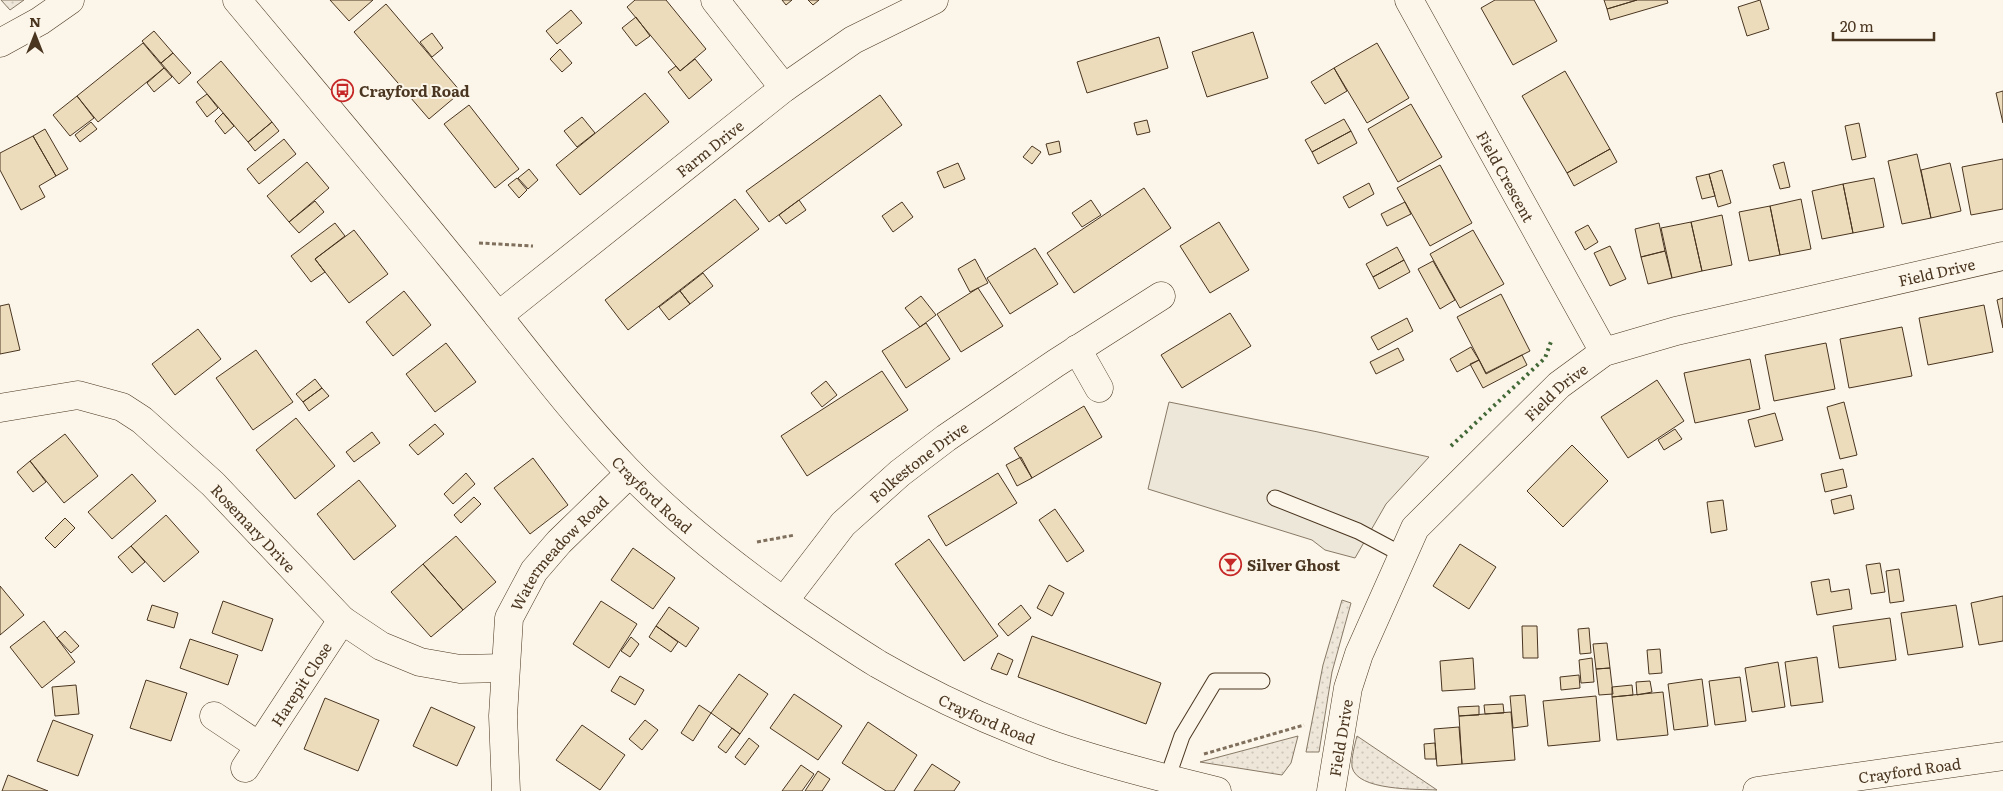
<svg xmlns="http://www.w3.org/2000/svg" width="2003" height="791" viewBox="0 0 2003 791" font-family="Literata,serif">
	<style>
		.green { fill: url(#green-dots); stroke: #887966 }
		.parking { fill: #ede7d9; stroke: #887966 }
		.building { fill: #ecdcbc; stroke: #4a3520 }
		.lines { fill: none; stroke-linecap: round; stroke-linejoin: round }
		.lane-casing { stroke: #4a3520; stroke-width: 17 }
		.street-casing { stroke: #4a3520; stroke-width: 29 }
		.secondary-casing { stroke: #4a3520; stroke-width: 29 }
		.path { stroke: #7f6f5c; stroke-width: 3; stroke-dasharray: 4 2.5; stroke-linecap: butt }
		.lane { stroke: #fbf6e9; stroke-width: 15 }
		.street { stroke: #fbf6e9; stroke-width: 28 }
		.secondary { stroke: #fbf6e9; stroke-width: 28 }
		.hedge { stroke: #436837; stroke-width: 4; stroke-dasharray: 2.5 4; stroke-linecap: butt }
		.labels { text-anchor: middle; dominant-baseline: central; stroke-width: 4; stroke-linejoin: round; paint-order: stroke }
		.poi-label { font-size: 15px; font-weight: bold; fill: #4a3520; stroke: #fbf6e9; text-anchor: start }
		.street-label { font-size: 15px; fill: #4a3520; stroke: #fbf6e9 }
	</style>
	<defs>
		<pattern id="green-dots" width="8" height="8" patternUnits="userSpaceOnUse" patternTransform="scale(1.25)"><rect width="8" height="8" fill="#ede6d9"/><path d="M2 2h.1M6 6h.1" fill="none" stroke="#cdc6ba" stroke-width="1.8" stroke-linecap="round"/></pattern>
	</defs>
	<rect width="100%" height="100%" fill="#fbf6e9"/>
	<path class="green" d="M1 0H24L10 10Z
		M1342 600 1351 603 1332 672 1319 752H1306L1323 665Z
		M1298 736 1291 763 1282 775 1200 762Z
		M1357 736 1437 790C1417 789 1357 791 1352 767 1351 758 1355 744 1357 736Z"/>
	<path class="parking" d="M1169 402 1318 432 1429 457 1386 504 1355 558 1325 550 1312 540 1148 489Z"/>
	<path class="building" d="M330 0H373L349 21Z
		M635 0H666L706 49 680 71 627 7Z
		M782 0H792L786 5Z
		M808 0H819L813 5Z
		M1495 0H1534L1557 41 1513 65 1481 8Z
		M1604 0H1637L1607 9Z
		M1637 0H1667L1668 3 1610 20 1607 9Z
		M1760 0 1769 29 1747 36 1738 7Z
		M386 4 461 92 429 119 354 32Z
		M571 10 582 23 557 44 546 31Z
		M636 17 650 36 636 46 622 28Z
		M154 31 173 53 161 63 142 41Z
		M1253 32 1268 78 1207 97 1192 52Z
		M432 33 443 48 432 57 420 42Z
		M1159 37 1168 68 1087 93 1077 62Z
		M143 43 164 68 98 122 77 96Z
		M1377 43 1409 98 1367 123 1334 68Z
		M560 49 572 63 562 72 550 59Z
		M173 53 191 73 179 84 161 63Z
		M695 59 712 80 689 99 668 72 676 66 680 71Z
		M221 61 272 122 248 142 197 82Z
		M164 68 172 77 154 92 147 83Z
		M1334 68 1347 91 1325 104 1311 82Z
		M1565 71 1610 149 1567 173 1522 96Z
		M2003 91V123L1996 93Z
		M645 93 669 122 580 195 556 165Z
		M207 94 218 108 207 117 196 102Z
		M880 95 902 125 769 222 746 191Z
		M77 96 94 118 70 136 53 115Z
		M1411 104 1442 157 1398 182 1368 129Z
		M469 105 519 169 495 188 444 124Z
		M223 113 234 126 225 134 215 121Z
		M582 117 595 133 577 147 564 131Z
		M1344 119 1351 131 1312 152 1305 140Z
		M1147 120 1150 132 1137 135 1134 123Z
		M91 122 97 129 80 142 75 135Z
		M272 122 279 131 255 151 248 142Z
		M1859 123 1866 157 1852 160 1845 126Z
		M45 129 68 169 56 176 33 136Z
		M1351 131 1357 143 1318 164 1312 152Z
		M33 136 56 176 39 186 45 197 21 210 0 170V153Z
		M284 139 296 154 259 184 247 169Z
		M1059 141 1061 152 1049 155 1046 144Z
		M1032 146 1041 152 1032 164 1023 157Z
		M1610 149 1617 162 1574 186 1567 173Z
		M1917 154 1931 218 1902 224 1888 161Z
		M2003 159V209L1971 215 1962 167Z
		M307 162 329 188 289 222 267 196Z
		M1784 162 1790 187 1780 189 1773 165Z
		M958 163 965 179 944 188 937 172Z
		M1950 163 1961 211 1931 218 1921 170Z
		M1440 165 1472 223 1430 246 1397 188Z
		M529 169 538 180 528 189 518 178Z
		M1722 170 1731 203 1718 207 1709 174Z
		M1709 174 1715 196 1702 199 1696 177Z
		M517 178 527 190 519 198 508 185Z
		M1874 178 1884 227 1853 233 1843 184Z
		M1369 183 1374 194 1349 208 1343 197Z
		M1843 184 1853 233 1822 239 1812 191Z
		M1144 188 1171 228 1074 293 1047 253Z
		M735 199 759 229 628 330 605 300Z
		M1801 199 1811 249 1780 255 1770 206Z
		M799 200 806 210 786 224 779 215Z
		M1091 200 1101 215 1082 227 1072 213Z
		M315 201 324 212 299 233 289 222Z
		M902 202 913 217 893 232 882 216Z
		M1405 202 1411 214 1387 226 1381 214Z
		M1770 206 1780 255 1749 261 1739 212Z
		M1722 215 1732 265 1702 271 1691 222Z
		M1219 222 1249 270 1210 293 1180 246Z
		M1691 222 1702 271 1672 278 1661 228Z
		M335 223 345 236 315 259 325 272 311 282 291 256Z
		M1659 223 1665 251 1641 257 1635 229Z
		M1588 225 1598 242 1585 250 1575 232Z
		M354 230 388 274 349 303 315 259Z
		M1473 230 1504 284 1460 308 1430 254Z
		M1610 246 1626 279 1610 286 1594 253Z
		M1397 247 1404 260 1373 277 1366 264Z
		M1035 248 1058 284 1010 314 987 278Z
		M1665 251 1672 278 1648 284 1641 257Z
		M975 259 988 283 970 292 958 269Z
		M1404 260 1410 272 1379 289 1373 277Z
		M1433 261 1455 300 1440 309 1418 269Z
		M703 273 713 286 690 304 680 291Z
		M978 288 1003 326 961 352 937 314Z
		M404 291 431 325 393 356 366 322Z
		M680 291 690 304 669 320 659 307Z
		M1501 294 1530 351 1486 373 1457 317Z
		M921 296 936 315 920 327 905 308Z
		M2003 298V328L1997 300Z
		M9 304 20 350 0 354V306Z
		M1984 305 1993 352 1928 365 1919 318Z
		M1230 313 1251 346 1182 388 1161 355Z
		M1407 318 1413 331 1378 350 1371 337Z
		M926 323 950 359 906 388 882 351Z
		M1902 327 1912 376 1849 388 1840 339Z
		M198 329 221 359 175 395 152 364Z
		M446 343 476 382 435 412 406 374Z
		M1826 343 1835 389 1774 401 1765 355Z
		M1471 347 1479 360 1457 372 1450 359Z
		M1398 348 1404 360 1376 374 1370 362Z
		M256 350 293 402 253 430 216 378Z
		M1522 355 1527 365 1483 388 1470 364 1479 360 1486 374Z
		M1750 359 1760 409 1695 423 1684 373Z
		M882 371 908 410 807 476 781 436Z
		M315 379 322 388 303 402 296 394Z
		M1657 380 1684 421 1628 458 1601 417Z
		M826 381 837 395 822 407 811 393Z
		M322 388 329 396 309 411 303 402Z
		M1844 402 1857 455 1840 459 1827 407Z
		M1084 406 1102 437 1032 478 1014 448Z
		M1775 413 1783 440 1755 447 1748 420Z
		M296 418 335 466 295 499 256 450Z
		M435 424 444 434 418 455 409 445Z
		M1675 429 1682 439 1664 450 1658 440Z
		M372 432 380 443 354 462 346 452Z
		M65 434 98 476 64 503 30 461Z
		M1572 445 1608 481 1563 527 1527 491Z
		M1021 457 1032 478 1017 486 1006 465Z
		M533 458 568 505 530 534 494 488Z
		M30 461 46 482 33 492 17 472Z
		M1843 469 1847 487 1825 492 1821 474Z
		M466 473 475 484 453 504 444 494Z
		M998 473 1017 503 946 546 928 516Z
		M132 474 156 501 112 539 88 512Z
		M359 480 396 526 354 560 317 514Z
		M1851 495 1854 509 1834 514 1831 500Z
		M474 497 481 504 461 523 454 515Z
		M1723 500 1727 530 1711 533 1707 502Z
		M1055 509 1084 551 1067 562 1039 520Z
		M166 515 199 552 164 582 131 546Z
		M65 518 75 528 55 548 45 538Z
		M456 536 496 582 463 610 423 564Z
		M929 539 998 636 964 661 895 564Z
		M1460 544 1496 567 1469 609 1433 586Z
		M131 546 145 562 132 573 118 557Z
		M633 548 675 578 653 609 611 580Z
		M1880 563 1885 592 1871 594 1866 565Z
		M423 564 463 610 431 637 391 592Z
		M1899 569 1904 601 1890 603 1886 571Z
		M1829 579 1831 592 1849 589 1852 609 1817 615 1811 582Z
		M1049 585 1064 593 1052 616 1037 608Z
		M0 586 24 615 0 635Z
		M2003 596V641L1979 645 1971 603Z
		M223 601 273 619 262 651 212 633Z
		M601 601 637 624 609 668 573 644Z
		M152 605 178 613 174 628 147 620Z
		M1021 605 1031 618 1008 636 998 624Z
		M1956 605 1963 647 1908 655 1901 613Z
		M669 607 699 628 686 647 656 626Z
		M1890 618 1896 660 1839 668 1833 626Z
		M44 621 75 662 42 688 10 647Z
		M656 626 678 642 671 652 649 637Z
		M1522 626H1537L1538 658H1523Z
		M1589 628 1591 653 1580 654 1578 629Z
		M65 631 79 646 71 653 57 638Z
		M1032 636 1161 683 1146 724 1018 677Z
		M631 637 639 644 630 657 621 651Z
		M190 639 238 655 228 685 180 668Z
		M1607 643 1610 668 1596 669 1593 644Z
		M1660 649 1662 673 1649 674 1647 650Z
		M998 653 1013 660 1007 675 991 669Z
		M1817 657 1823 702 1791 706 1785 662Z
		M1473 658 1475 689 1442 691 1440 661Z
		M1592 658 1594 682 1581 683 1579 660Z
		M1778 662 1785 707 1752 712 1745 668Z
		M1610 668 1613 694 1599 695 1596 669Z
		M739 674 768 694 740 734 711 713Z
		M1579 675 1580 688 1561 690 1560 677Z
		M620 676 644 690 635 705 611 691Z
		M1740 677 1746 721 1715 725 1709 681Z
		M1702 679 1708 726 1674 730 1668 684Z
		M146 680 187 693 171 741 130 728Z
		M1650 681 1652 692 1637 695 1636 682Z
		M76 685 79 714 55 716 52 687Z
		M1632 685 1633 695 1612 697V687Z
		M1663 692 1668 735 1617 740 1612 697Z
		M794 694 842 726 818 760 770 728Z
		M1525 695 1528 726 1513 728 1510 696Z
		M1596 696 1600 741 1548 746 1543 701Z
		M325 698 379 720 358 771 304 749Z
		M1503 704 1504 713 1485 714 1484 705Z
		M699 705 711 713 693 741 681 733Z
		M1479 706V715L1459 716 1458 707Z
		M431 707 475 727 457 766 413 746Z
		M1511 712 1515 760 1462 764 1459 716Z
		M53 720 93 735 78 776 37 761Z
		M645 720 658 730 642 750 629 739Z
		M868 722 917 755 894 791H886L842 763Z
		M582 725 625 755 600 790 556 760Z
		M1459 727 1462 764 1437 766 1434 729Z
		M732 728 740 734 726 753 718 747Z
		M749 738 759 746 745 765 735 757Z
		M1435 743 1436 759H1425L1424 744Z
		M932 764 960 782 954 791H914Z
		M801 765 814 774 802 791H782Z
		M818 771 830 779 822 791H805Z
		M8 775 48 791H2Z"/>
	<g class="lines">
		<defs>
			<path id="lane" d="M1275 498 1358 531 1403 555
				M1167 779 1182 736 1215 681H1262"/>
			<g id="street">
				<path d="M715 0 784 88"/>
				<path id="s1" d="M1409 0 1604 352"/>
				<path d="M0 43 40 21 70 0"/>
				<path id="s2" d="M498 316 784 88 853 40 934 0"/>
				<path d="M1077 349 1099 388"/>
				<path id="s3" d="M0 408 78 395 122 407 142 420 213 484 342 620 381 646 420 662 460 669 505 668"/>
				<path id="s4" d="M784 601 843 524 900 473 946 438 1056 363 1161 296"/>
				<path d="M214 716 259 746"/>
				<path id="s5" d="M245 768 342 620"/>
				<path id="s6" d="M506 791 503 716 509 618 534 571 559 542 630 473"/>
				<path id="s7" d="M1331 791 1348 688 1359 654 1415 528 1559 385 1604 352 1676 331 2003 256"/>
			</g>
			<g id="secondary">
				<path id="s8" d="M237 0C308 85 379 169 449 255 508 326 563 403 627 470 679 524 740 571 802 614 827 631 852 648 878 664 933 696 994 724 1055 746 1107 764 1163 778 1217 791"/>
				<path id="s9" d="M1757 791 2003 756"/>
			</g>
		</defs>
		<use href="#lane" class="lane-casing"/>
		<use href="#street" class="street-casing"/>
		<use href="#secondary" class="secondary-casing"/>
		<path class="path" d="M479 243 533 246
			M757 542 795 535
			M1204 754 1304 725"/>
		<use href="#lane" class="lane"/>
		<use href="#street" class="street"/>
		<use href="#secondary" class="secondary"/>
		<path class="hedge" d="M1451 446 1545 358 1552 339"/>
	</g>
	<defs>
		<symbol id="bus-ring" viewBox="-11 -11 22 22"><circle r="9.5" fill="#fbf6e9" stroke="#c62828" stroke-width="1.5"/><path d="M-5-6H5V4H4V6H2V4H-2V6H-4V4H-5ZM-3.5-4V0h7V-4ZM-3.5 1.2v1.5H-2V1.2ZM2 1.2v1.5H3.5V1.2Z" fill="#c62828"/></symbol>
		<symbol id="bar-ring" viewBox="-11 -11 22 22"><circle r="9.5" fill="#fbf6e9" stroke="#c62828" stroke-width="1.5"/><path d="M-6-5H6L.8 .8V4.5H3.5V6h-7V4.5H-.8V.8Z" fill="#c62828"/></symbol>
	</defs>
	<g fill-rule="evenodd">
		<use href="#bus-ring" x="330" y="78" width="25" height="25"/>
		<use href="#bar-ring" x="1218" y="552" width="25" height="25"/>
	</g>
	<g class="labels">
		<g class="poi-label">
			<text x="359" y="90">Crayford Road</text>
			<text x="1247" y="564">Silver Ghost</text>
		</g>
		<g class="street-label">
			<text stroke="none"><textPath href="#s2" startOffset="270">Farm Drive</textPath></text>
			<text stroke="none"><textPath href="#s1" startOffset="201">Field Crescent</textPath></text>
			<text stroke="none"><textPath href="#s7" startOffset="879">Field Drive</textPath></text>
			<text stroke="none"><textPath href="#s7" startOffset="474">Field Drive</textPath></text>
			<text stroke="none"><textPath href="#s4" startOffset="195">Folkestone Drive</textPath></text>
			<text stroke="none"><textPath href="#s8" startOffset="646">Crayford Road</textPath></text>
			<text stroke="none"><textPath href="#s3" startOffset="304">Rosemary Drive</textPath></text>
			<text stroke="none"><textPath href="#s6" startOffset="256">Watermeadow Road</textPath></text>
			<text stroke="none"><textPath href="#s5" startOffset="101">Harepit Close</textPath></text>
			<text stroke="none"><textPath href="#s8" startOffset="1051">Crayford Road</textPath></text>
			<text stroke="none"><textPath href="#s7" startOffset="54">Field Drive</textPath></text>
			<text stroke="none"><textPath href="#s9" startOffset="154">Crayford Road</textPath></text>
		</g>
	</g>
	<g transform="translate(35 35)" stroke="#fbf6e9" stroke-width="4" paint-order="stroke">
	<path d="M0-4L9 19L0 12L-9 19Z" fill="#4a3520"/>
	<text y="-8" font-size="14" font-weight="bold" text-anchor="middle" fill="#4a3520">N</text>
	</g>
	<path d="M1833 32v8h101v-8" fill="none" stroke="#4a3520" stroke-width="2.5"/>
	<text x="1840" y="32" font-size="15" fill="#4a3520" stroke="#fbf6e9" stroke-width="4" paint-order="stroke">20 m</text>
</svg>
